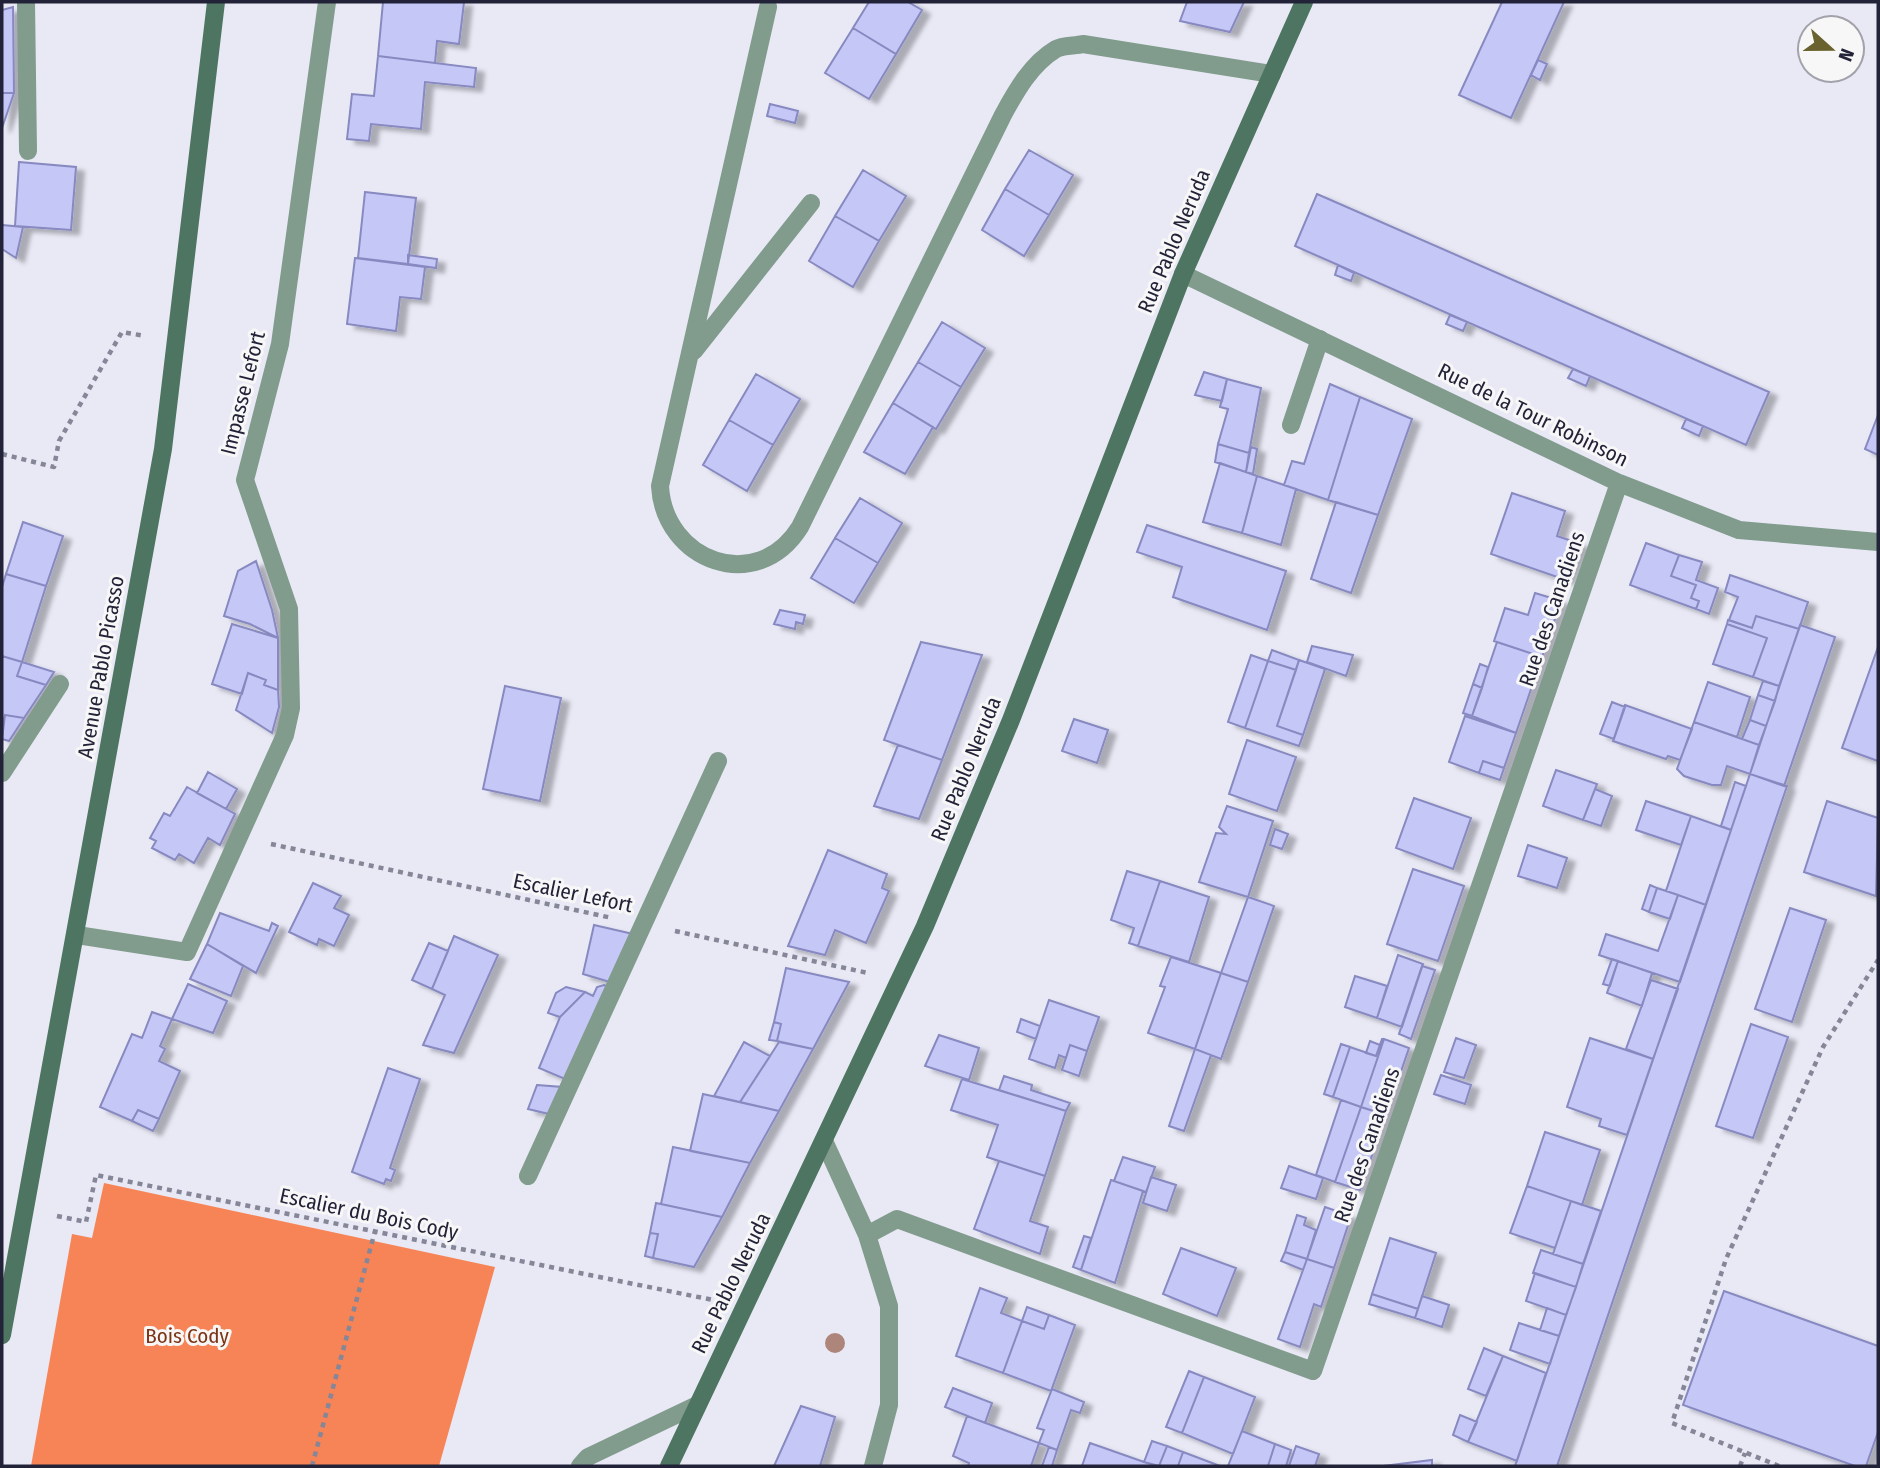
<svg xmlns="http://www.w3.org/2000/svg" width="1880" height="1468" viewBox="0 0 1880 1468" font-family="'Fira Sans Condensed',sans-serif">
	<style>
		.forest { fill: #f78457 }
		.building { fill: #c5c8f6; stroke: #8789c0; stroke-width: 2; filter: url(#shadow) }
		.lines { fill: none; stroke-linecap: round; stroke-linejoin: round }
		.path { stroke: #858697; stroke-width: 4.5; stroke-dasharray: 5 5; stroke-linecap: butt }
		.lane { stroke: #819b8d; stroke-width: 18 }
		.street { stroke: #819b8d; stroke-width: 18 }
		.secondary { stroke: #4e7561; stroke-width: 18 }
		.tree { fill: #ad857a }
		.labels { text-anchor: middle; dominant-baseline: central; stroke-width: 6; stroke-linejoin: round; paint-order: stroke }
		.street-label { font-size: 21px; fill: #222238; stroke: #f7f7f7 }
		.park-label { font-size: 21px; fill: #7c3415; stroke: #f7f7f7 }
	</style>
	<defs>
		<filter id="shadow"><feDropShadow dx="8" dy="4.5" stdDeviation="2" flood-color="#0004"/></filter>
	</defs>
	<rect width="100%" height="100%" fill="#e8e9f5"/>
	<path class="forest" d="M104 1183 495 1267 439 1466H31L72 1234 92 1238Z"/>
	<path class="building" d="M383 2H464L459 44 437 41 435 63 378 56Z
		M869 2H908L922 10 896 54 853 28Z
		M1187 2H1244L1230 32 1180 21Z
		M1502 2H1564L1511 118 1459 95Z
		M13 7 14 93H2V10Z
		M853 28 896 54 869 99 825 73Z
		M378 56 476 68 474 87 425 82 421 129 371 124 369 141 347 139 352 94 374 96Z
		M1538 60 1547 64 1540 80 1531 75Z
		M2 93H14L2 128Z
		M770 104 798 111 795 123 767 116Z
		M1029 150 1073 175 1049 215 1005 189Z
		M19 162 76 167 71 230 15 226Z
		M863 170 906 196 879 241 835 216Z
		M1005 189 1049 215 1024 256 982 230Z
		M365 192 416 198 408 264 358 258Z
		M1317 194 1769 392 1746 445 1295 246Z
		M835 216 879 241 853 287 809 261Z
		M2 225 23 227 16 258 2 249Z
		M408 255 437 259 436 268 408 264Z
		M355 258 425 267 421 299 400 297 396 331 347 324Z
		M1338 265 1354 273 1351 281 1335 275Z
		M1450 315 1467 322 1463 331 1446 324Z
		M942 322 985 348 961 387 918 362Z
		M918 362 961 387 936 429 893 403Z
		M1573 369 1590 376 1586 386 1568 378Z
		M1204 372 1227 379 1222 401 1195 395Z
		M756 374 800 399 773 445 729 420Z
		M1227 379 1261 388 1249 453 1218 444 1228 409 1220 407Z
		M1330 384 1360 397 1328 500 1284 485 1292 461 1304 464Z
		M1360 397 1412 419 1378 515 1328 500Z
		M893 403 933 427 905 474 864 452Z
		M1878 415V455L1865 449Z
		M1686 419 1703 426 1699 436 1682 428Z
		M729 420 773 445 747 491 703 465Z
		M1218 444 1249 453 1246 472 1215 462Z
		M1251 447 1257 449 1253 474 1246 472Z
		M1220 463 1257 476 1242 533 1203 522Z
		M1257 476 1296 489 1281 545 1242 533Z
		M1512 493 1565 511 1557 536 1581 544 1566 580 1491 554Z
		M860 498 902 523 878 563 835 538Z
		M1336 502 1378 515 1351 593 1311 579Z
		M23 522 63 536 46 586 6 574Z
		M1147 525 1286 571 1267 630 1173 597 1182 567 1137 552Z
		M835 538 878 563 854 603 811 578Z
		M1646 543 1679 555 1671 576 1696 585 1691 598 1699 601 1696 609 1630 585Z
		M1679 555 1702 562 1696 580 1718 588 1709 614 1696 609 1699 601 1691 598 1696 585 1671 576Z
		M256 561 272 610 278 638 250 624 224 616 238 571Z
		M6 574 46 586 22 662 2 656V587Z
		M1730 575 1808 602 1799 629 1756 616 1752 628 1729 620 1738 597 1725 592Z
		M1535 593 1561 601 1542 657 1494 641 1505 608 1528 615Z
		M780 610 805 615 803 624 796 622 795 629 774 624Z
		M1756 616 1799 629 1779 686 1753 677 1767 638 1727 624 1728 620 1752 628Z
		M232 624 278 638V690L264 685 266 680 248 673 242 694 212 684Z
		M1727 624 1767 638 1753 677 1713 664Z
		M1800 625 1835 637 1784 786 1750 774Z
		M921 642 982 655 942 760 884 740Z
		M1497 642 1542 657 1516 733 1472 716Z
		M1312 646 1353 655 1346 676 1307 662Z
		M1878 647V761L1842 748Z
		M1272 650 1299 660 1296 670 1268 661Z
		M1251 655 1268 661 1245 728 1228 722Z
		M2 656 22 662 17 676 46 685 24 718 5 715 2 724Z
		M1299 660 1325 669 1303 735 1277 726Z
		M1268 661 1296 670 1277 726 1303 735 1299 746 1245 728Z
		M22 662 54 672 46 685 17 676Z
		M1480 664 1488 667 1482 688 1473 684Z
		M248 673 266 680 264 685 278 690 279 707 272 733 236 710Z
		M1763 681 1779 686 1775 701 1758 695Z
		M1708 682 1750 697 1737 737 1694 722Z
		M1473 684 1482 688 1472 716 1463 713Z
		M505 686 561 698 540 801 483 789Z
		M1758 695 1775 701 1766 726 1750 720Z
		M1612 702 1625 707 1614 739 1600 734Z
		M1625 705 1692 729 1680 760 1668 756 1666 759 1613 741Z
		M5 715 24 718 9 741 2 739Z
		M1465 716 1516 733 1504 768 1483 761 1479 773 1449 762Z
		M1074 719 1108 730 1097 763 1062 751Z
		M1750 720 1766 726 1759 745 1742 739Z
		M1694 722 1759 745 1750 774 1727 766 1721 785H1712L1684 776 1677 769Z
		M1247 740 1296 757 1277 811 1229 794Z
		M898 745 942 760 919 819 874 806Z
		M1483 761 1504 768 1500 780 1479 773Z
		M1556 770 1597 784 1583 820 1543 806Z
		M208 772 237 789 226 809 197 793Z
		M1750 774 1787 786 1557 1466H1515Z
		M1735 782 1746 786 1731 830 1721 826Z
		M187 787 235 814 220 845 208 838 194 863 179 854 175 860 152 848 156 841 150 838 164 813 170 816Z
		M1595 789 1612 796 1601 826 1583 820Z
		M1414 798 1471 818 1453 869 1396 848Z
		M1646 801 1691 816 1681 845 1636 830Z
		M1827 801 1878 818 1876 896 1804 872Z
		M1227 806 1273 821 1248 897 1199 882 1216 833 1226 834 1219 827Z
		M1691 816 1731 830 1706 905 1666 891Z
		M1275 829 1288 834 1282 849 1270 845Z
		M1528 845 1567 858 1557 888 1518 876Z
		M828 850 887 874 882 888 889 891 866 943 835 930 825 955 788 946Z
		M1413 869 1464 886 1438 961 1387 944Z
		M1127 871 1160 881 1138 946 1129 943 1134 928 1111 920Z
		M1160 881 1209 897 1189 962 1138 946Z
		M313 883 341 896 334 908 349 915 334 946 319 939 317 945 289 932Z
		M1650 885 1657 888 1649 912 1642 909Z
		M1657 888 1678 895 1670 919 1649 912Z
		M1678 895 1706 905 1680 982 1599 955 1606 934 1658 951Z
		M1248 897 1274 906 1248 982 1221 973Z
		M1790 908 1826 920 1792 1022 1755 1009Z
		M220 913 269 931 272 923 278 926 256 973 207 944Z
		M594 925 633 934 610 982 583 974Z
		M454 936 498 955 454 1053 423 1045 445 995 432 989Z
		M429 943 448 951 432 989 412 980Z
		M207 944 243 966 231 996 190 979Z
		M1398 955 1423 964 1402 1027 1377 1018Z
		M1171 957 1221 973 1195 1049 1148 1033 1165 987 1160 986Z
		M1612 959 1618 961 1610 986 1603 984Z
		M1618 961 1652 973 1642 1006 1607 993Z
		M1422 966 1435 970 1411 1039 1399 1034Z
		M786 968 849 982 813 1049 777 1041 781 1024 774 1022Z
		M1221 973 1248 982 1221 1059 1195 1049Z
		M1355 976 1387 986 1377 1018 1345 1007Z
		M1651 980 1678 989 1653 1059 1626 1049Z
		M188 984 227 1001 213 1033 172 1019Z
		M604 985 608 987 565 1079 539 1068 560 1017 585 992 593 996 597 987Z
		M566 987 585 992 560 1017 548 1013 556 993Z
		M1049 1000 1099 1017 1087 1051 1070 1045 1066 1058 1059 1055 1055 1068 1029 1059Z
		M152 1012 172 1019 160 1046 165 1049 159 1061 180 1071 159 1119 138 1110 132 1121 100 1107 132 1034 142 1038Z
		M1021 1019 1040 1026 1036 1039 1017 1032Z
		M774 1022 781 1024 777 1041 769 1040Z
		M1751 1024 1788 1037 1753 1138 1716 1126Z
		M939 1035 979 1048 969 1080 925 1066Z
		M1456 1038 1476 1045 1464 1078 1444 1072Z
		M1590 1038 1653 1059 1627 1135 1599 1126 1601 1119 1567 1107Z
		M1382 1039H1384L1361 1107 1333 1097 1350 1047 1376 1056Z
		M1384 1039 1409 1048 1386 1115 1361 1107Z
		M1370 1041 1380 1045 1376 1056 1366 1053Z
		M744 1042 770 1056 740 1102 714 1096Z
		M779 1042 813 1049 779 1111 740 1102Z
		M1341 1044 1350 1047 1333 1097 1324 1094Z
		M1070 1045 1087 1051 1079 1076 1062 1070Z
		M1195 1049 1211 1055 1184 1131 1169 1126Z
		M388 1068 420 1079 390 1168 395 1170 391 1181 386 1179 384 1184 352 1172Z
		M1441 1075 1471 1085 1465 1104 1434 1094Z
		M1004 1076 1032 1085 1031 1090 1070 1103 1066 1111 999 1090Z
		M962 1079 1066 1111 1045 1176 987 1157 998 1125 951 1110Z
		M537 1085 562 1087 549 1114 528 1109Z
		M703 1094 779 1111 750 1163 690 1151Z
		M1341 1100 1361 1107 1335 1182 1316 1175Z
		M1361 1107 1386 1115 1360 1190 1335 1182Z
		M138 1110 159 1119 153 1131 132 1121Z
		M1545 1132 1600 1150 1582 1205 1527 1186Z
		M673 1147 750 1163 722 1217 661 1204Z
		M1123 1157 1155 1167 1146 1192 1114 1181Z
		M999 1161 1045 1176 1030 1221 1048 1227 1040 1254 974 1229Z
		M1289 1166 1323 1178 1316 1199 1281 1188Z
		M1151 1177 1176 1185 1167 1211 1143 1203Z
		M1111 1180 1143 1191 1115 1283 1081 1270Z
		M1527 1186 1571 1201 1555 1248 1510 1233Z
		M1571 1201 1601 1211 1583 1264 1553 1254Z
		M656 1203 722 1217 694 1267 653 1258 658 1234 650 1233Z
		M1325 1207 1351 1216 1334 1268 1307 1259Z
		M1297 1215 1306 1218 1304 1225 1316 1230 1307 1259 1285 1252Z
		M650 1233 658 1234 653 1258 645 1256Z
		M1084 1236 1091 1238 1081 1270 1073 1267Z
		M1390 1238 1436 1253 1418 1309 1372 1294Z
		M1181 1248 1236 1268 1217 1316 1163 1294Z
		M1541 1250 1583 1264 1576 1287 1533 1273Z
		M1285 1252 1307 1259 1303 1270 1281 1261Z
		M1307 1259 1334 1268 1321 1307 1314 1304 1300 1347 1278 1339Z
		M1535 1273 1576 1287 1566 1315 1526 1301Z
		M980 1288 1007 1298 1001 1313 1022 1321 1003 1373 956 1356Z
		M1724 1291 1878 1346V1432L1866 1466H1855L1683 1405Z
		M1372 1294 1418 1309 1415 1318 1369 1304Z
		M1422 1296 1449 1305 1442 1327 1415 1318Z
		M1027 1307 1049 1315 1044 1329 1022 1321Z
		M1547 1308 1566 1315 1559 1336 1540 1330Z
		M1049 1315 1075 1325 1051 1391 1003 1373 1022 1321 1044 1329Z
		M1519 1323 1559 1336 1550 1364 1510 1350Z
		M1484 1348 1503 1356 1486 1396 1468 1389Z
		M1503 1356 1546 1373 1517 1461 1468 1442Z
		M1189 1371 1204 1377 1182 1433 1166 1427Z
		M1204 1377 1255 1397 1233 1454 1182 1433Z
		M953 1388 992 1403 985 1423 945 1407Z
		M1052 1389 1084 1402 1080 1413 1071 1410 1057 1450 1039 1443 1044 1430 1037 1428Z
		M801 1406 835 1417 820 1466H774Z
		M1460 1415 1477 1422 1468 1442 1453 1435Z
		M967 1416 1039 1443 1031 1466H968L969 1463 953 1456Z
		M1242 1431 1275 1444 1268 1466H1228Z
		M1152 1441 1167 1446 1159 1466 1144 1462Z
		M1090 1443 1144 1462 1157 1466H1082Z
		M1275 1444 1291 1450 1286 1466H1268Z
		M1167 1446 1183 1452 1178 1466H1159Z
		M1296 1446 1319 1454 1315 1466H1289Z
		M1049 1447 1057 1450 1052 1466H1042Z
		M1183 1452 1220 1466H1178Z
		M1432 1460V1466H1383Z"/>
	<g class="lines">
		<path class="path" d="M2 454 54 467 59 441 122 332 145 336
			M271 844 612 918
			M675 931 868 973
			M57 1216 86 1222 96 1175 713 1300
			M312 1466 375 1231
			M1740 1466 1745 1453
			M1779 1466 1672 1423 1726 1259 1823 1047 1878 960"/>
		<path class="lane" d="M26 2 28 151
			M1291 425 1320 339
			M2 773 60 684
			M528 1176 718 761"/>
		<path class="street" d="M768 7 660 486C664 561 757 596 800 527L1003 115C1016 91 1031 64 1056 49 1063 45 1075 46 1083 44L1272 74
			M1183 274 1619 483 1739 530 1878 542
			M694 351 811 203
			M77 935 187 952 285 735 291 708 289 609 245 480 280 344 327 2
			M825 1143 867 1235 889 1306V1405L873 1466
			M867 1235 897 1219 1313 1371 1619 483
			M580 1466 588 1457 697 1405"/>
		<path class="secondary" d="M2 1335 163 449 216 2
			M669 1466 925 926 1011 720 1183 274 1304 2"/>
	</g>
	<circle class="tree" cx="835" cy="1343" r="10"/>
	<g class="labels">
		<g class="street-label">
			<text transform="translate(1174 241) rotate(-67)">Rue Pablo Neruda</text>
			<text transform="translate(243 393) rotate(-76)">Impasse Lefort</text>
			<text transform="translate(1533 415) rotate(26)">Rue de la Tour Robinson</text>
			<text transform="translate(1552 609) rotate(-71)">Rue des Canadiens</text>
			<text transform="translate(101 667) rotate(-80)">Avenue Pablo Picasso</text>
			<text transform="translate(966 769) rotate(-68)">Rue Pablo Neruda</text>
			<text transform="translate(573 893) rotate(12)">Escalier Lefort</text>
			<text transform="translate(1367 1145) rotate(-71)">Rue des Canadiens</text>
			<text transform="translate(369 1214) rotate(12)">Escalier du Bois Cody</text>
			<text transform="translate(731 1283) rotate(-64)">Rue Pablo Neruda</text>
		</g>
		<g class="park-label">
			<text x="187" y="1336">Bois Cody</text>
		</g>
	</g>
	<rect width="1880" height="1468" fill="none" stroke="#222238" stroke-width="7"/>
	<g transform="translate(1831 49) rotate(111)"><circle r="33" fill="#f7f7f7" stroke="#a2a2ab" stroke-width="2"/>
	<path d="M0-5L12 26L0 18L-12 26Z" fill="#69622f"/>
	<text y="-10" font-size="19" font-weight="bold" text-anchor="middle" fill="#222238">N</text>
	</g>
</svg>
